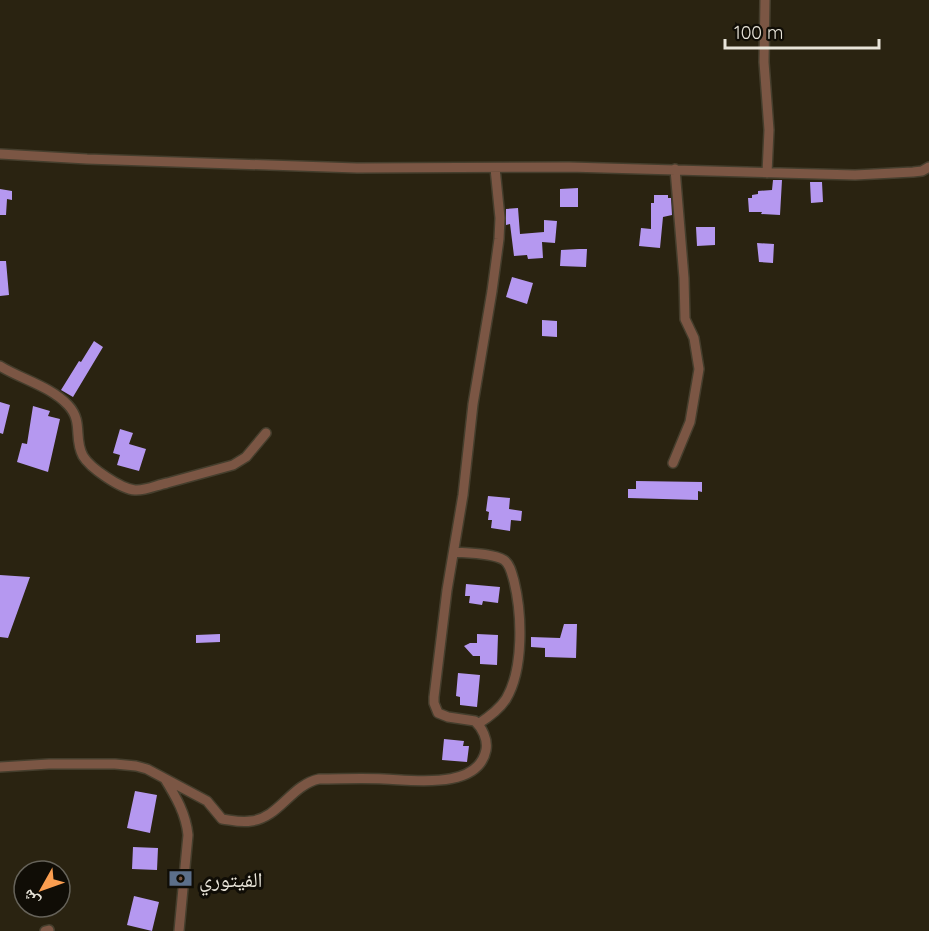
<svg xmlns="http://www.w3.org/2000/svg" width="929" height="931" viewBox="0 0 929 931" font-family="Quicksand,'Noto Naskh Arabic',sans-serif">
	<style>
		.building { fill: #b598f0 }
		.lines { fill: none; stroke-linecap: round; stroke-linejoin: round }
		.minor-casing { stroke: #453e2d; stroke-width: 12 }
		.minor { stroke: #7b5644; stroke-width: 9 }
		.labels { text-anchor: middle; dominant-baseline: central; stroke-width: 6; stroke-linejoin: round; paint-order: stroke }
		.poi-label { font-size: 21px; fill: #e8e4d9; stroke: #100d06; text-anchor: start }
	</style>
	<rect width="100%" height="100%" fill="#2a2311"/>
	<path class="building" d="M773 180H782L780 215 761 214 762 212H749L748 198H752V195L758 194V191L772 190Z
		M810 182H822L823 202 811 203Z
		M578 188V207H560V189Z
		M0 189 12 191V200L7 199 6 215H0Z
		M654 195H668V198H671L672 215 663 217 660 248 639 246 641 228 651 229V203H654Z
		M518 208 520 234 544 232V220L557 221 555 243 542 242 543 258 528 259 527 255 514 256 510 224 506 225V209Z
		M696 227H715V245L697 246Z
		M757 243 774 244 773 263 759 262Z
		M579 249H587L586 267 560 266 561 250Z
		M0 261H6L9 295 0 296Z
		M512 277 533 283 527 304 506 297Z
		M542 320 557 321V337L542 336Z
		M94 341 103 347 73 397 61 390 79 361 81 362Z
		M0 402 10 405 3 434 0 433Z
		M33 406 50 411 48 416 60 419 48 472 17 462 22 443 27 444Z
		M120 429 133 433 129 444 146 449 139 471 117 465 120 455 113 453Z
		M636 481 702 482V492L698 491V500L628 498V489H636Z
		M488 496 510 498 509 509 522 511 521 521 511 520 510 531 491 528 492 520H488L489 512 486 511Z
		M0 575 30 577 8 638 0 637Z
		M466 584 500 587 498 603 483 601 482 605 469 603 470 596H465Z
		M564 624H577L576 658 545 657V648L531 647V637L560 638Z
		M220 634V642L196 643V635Z
		M477 634 498 635 497 665 480 664V656H473L464 646 470 643H477Z
		M458 673 480 675 477 707 460 705V697L456 696Z
		M444 739 464 741 463 746H469L467 762 442 760Z
		M135 791 157 795 150 833 127 828Z
		M133 847 158 848 157 870 132 869Z
		M134 896 159 902 152 931 127 925Z"/>
	<g class="lines">
		<defs>
			<path id="minor" d="M765 0 764 62 769 130 767 173
				M0 154 87 159 357 168 569 167 855 175 913 172 922 171 929 167
				M0 366C21 379 50 386 68 405 84 422 73 438 83 456 90 468 121 489 135 490 145 491 157 485 167 483 189 477 211 471 233 465L246 457 266 433
				M673 463 690 422 699 369 694 338 685 319 684 278 675 169
				M454 552C467 553 493 553 504 560 510 564 512 574 514 581 522 614 524 669 506 699 499 710 489 717 478 724
				M0 767 49 764H115L136 766 147 769 207 801 222 819C231 820 241 823 251 821 279 818 291 785 319 779 341 779 362 778 384 779 414 780 478 790 486 750 488 739 482 728 475 721L448 717 438 713 434 703V697L447 590 463 495 473 404 492 291 499 239 500 218 495 168
				M165 779C176 797 186 814 188 835L179 931
				M45 931 49 930"/>
		</defs>
		<use href="#minor" class="minor-casing"/>
		<use href="#minor" class="minor"/>
	</g>
	<defs>
		<symbol id="bank-bare" viewBox="-9 -9 18 18"><path d="M-6-4H6V4H-6ZM0-2.3a2.3 2.3 0 1 0 0 4.6a2.3 2.3 0 1 0 0-4.6Z" fill="#5c6f8a" stroke="#100d06" stroke-width="2.5" paint-order="stroke"/></symbol>
	</defs>
	<g fill-rule="evenodd">
		<use href="#bank-bare" x="164" y="862" width="33" height="33"/>
	</g>
	<g class="labels">
		<g class="poi-label">
			<text x="199" y="879">الفيتوري</text>
		</g>
	</g>
	<g transform="translate(42 889) rotate(230)"><circle r="28" fill="#100d06" stroke="#66635a" stroke-width="1.5"/>
	<path d="M0-4.5L10 22L0 15L-10 22Z" fill="#fb9e50"/>
	<text y="-9" font-size="16" font-weight="bold" text-anchor="middle" fill="#e8e4d9">ش</text>
	</g>
	<path d="M725 39v9h154v-9" fill="none" stroke="#e8e4d9" stroke-width="3"/>
	<text x="734" y="39" font-size="18" fill="#e8e4d9" stroke="#100d06" stroke-width="4.5" paint-order="stroke">100 m</text>
</svg>
